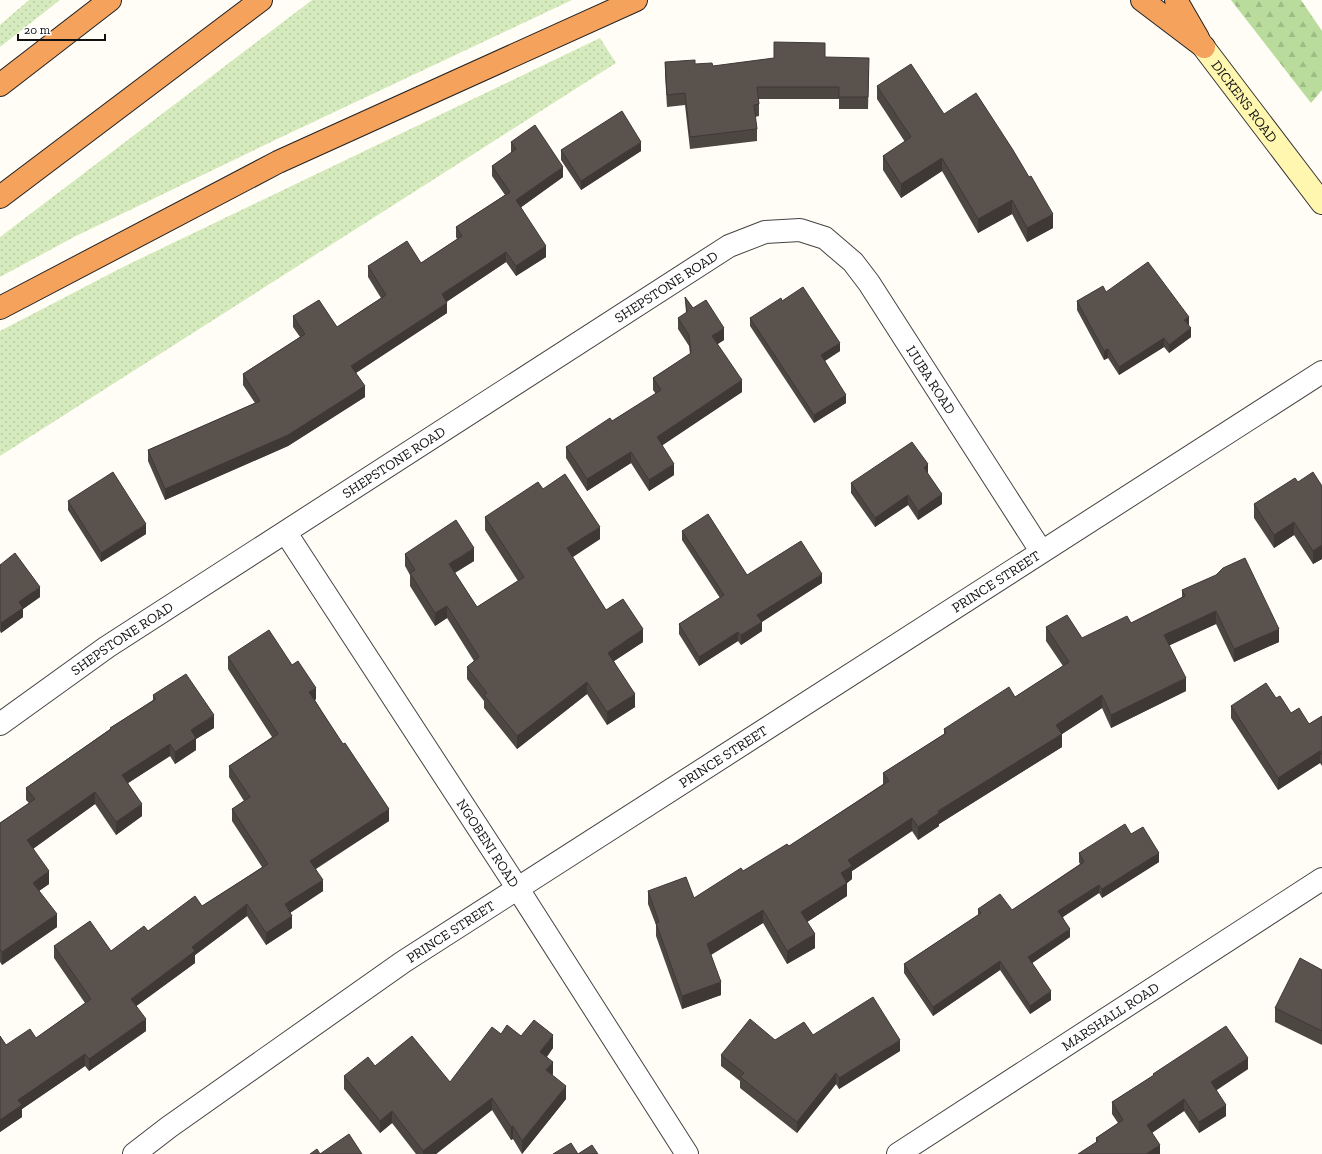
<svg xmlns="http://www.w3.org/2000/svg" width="1322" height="1154" viewBox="0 0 1322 1154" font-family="'Zilla Slab',serif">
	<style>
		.grass { fill: url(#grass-dots) }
		.forest { fill: url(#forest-firs) }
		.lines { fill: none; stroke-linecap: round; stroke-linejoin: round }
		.street-casing { stroke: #444; stroke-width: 24 }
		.secondary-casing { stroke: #333; stroke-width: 24 }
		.highway-casing { stroke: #222; stroke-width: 24 }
		.street { stroke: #fff; stroke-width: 22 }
		.secondary { stroke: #fff6b0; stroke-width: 22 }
		.highway { stroke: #f5a25d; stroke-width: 22 }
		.wall { fill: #4d4742 }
		.shaded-wall { fill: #3f3936 }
		.building { fill: #5a524d; stroke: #3f3936 }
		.labels { text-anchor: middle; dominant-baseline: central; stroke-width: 4; stroke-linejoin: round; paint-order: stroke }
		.street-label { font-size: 14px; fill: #111; stroke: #fff }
	</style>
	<defs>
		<pattern id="grass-dots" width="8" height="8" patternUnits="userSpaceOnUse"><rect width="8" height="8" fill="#d5ebbd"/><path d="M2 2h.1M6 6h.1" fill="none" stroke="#b6c8a1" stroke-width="1.8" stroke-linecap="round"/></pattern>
		<pattern id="forest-firs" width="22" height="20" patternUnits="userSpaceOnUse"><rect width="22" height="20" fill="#b9dc9c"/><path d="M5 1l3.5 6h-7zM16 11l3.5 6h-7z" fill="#9ebc85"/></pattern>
	</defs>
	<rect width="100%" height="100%" fill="#fffdf5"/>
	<path class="grass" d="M29 0H60L0 47V25Z
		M312 0H572L275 140 74 237 0 277V237Z
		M600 38 616 63 0 456V331L125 266Z"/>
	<path class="forest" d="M1231 0H1301L1322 31V90L1311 103Z"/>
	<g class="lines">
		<defs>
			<g id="street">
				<path id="s1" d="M286 533 518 889 687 1154"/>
				<path id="s2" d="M0 724 107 647 729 246 765 232 800 230 825 238 853 262 869 283 1041 551"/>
				<path id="s3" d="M134 1154 169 1127 403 962 1322 372"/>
				<path id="s4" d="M898 1154 1322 879"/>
			</g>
			<g id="secondary">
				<path id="s5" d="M1192 32 1322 203"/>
			</g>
			<path id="highway" d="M1142 0 1204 47
				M1176 0 1198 38
				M0 85 110 0
				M0 197 261 0
				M0 308 278 162 636 0"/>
		</defs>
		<use href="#street" class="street-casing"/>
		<use href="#secondary" class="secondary-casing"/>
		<use href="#highway" class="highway-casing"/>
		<use href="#street" class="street"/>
		<use href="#secondary" class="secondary"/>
		<use href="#highway" class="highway"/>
	</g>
	<path class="wall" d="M825 57 869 70 868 109H839V99H759V116L755 117 757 129V141L690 149 685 105 667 107 665 74V62L713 66Z
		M877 86 944 114 1053 228 1027 242 1012 214 978 233 942 171 901 198 883 170V156L905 142 877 99Z
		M511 142 563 177 521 207 546 257 516 276 506 262 446 302 447 313 356 373 365 397 288 446 165 500 148 461V450L255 403 243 385V374L300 337 293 327V316L337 327 381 298 368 277V266L421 263 457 239 456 237V227L505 195 492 176V166L511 153Z
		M561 150 641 151 581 190 561 160Z
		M1106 292 1189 326 1191 337 1169 353 1164 347 1119 375 1108 358 1104 360 1077 310V301Z
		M685 297 693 308 724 340 717 344 742 392 662 445 674 475 649 491 631 463 587 491 566 458V447L612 421 656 394 653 390V378L690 354 689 346 678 329V318L686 313Z
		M782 301 840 351 825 361 846 403 814 423 750 326V318Z
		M928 474 942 504 918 520 908 505 875 527 851 493V483Z
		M1298 482 1322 486V559L1313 564 1294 535 1274 548 1254 518V504Z
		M543 489 600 539 572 557 606 610 643 642 614 661 635 707 607 725 587 694 517 749 484 708V701L467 679V667L474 661 447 618 435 626 410 586V575L405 566V554L474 561 455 573 477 607 518 581 485 530V517Z
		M68 501 146 534 101 562 68 510Z
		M682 531 747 575 822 583 762 622V631L741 645 738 641 699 666 679 634V624L720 598 682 540Z
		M0 565 40 597 23 609V617L1 633 0 631Z
		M1182 590 1279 642 1234 662 1216 624 1169 645 1186 691 1111 728 1102 708 1062 734V747L939 824V826L918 840 912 831 852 871V879L847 883V896L807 922 815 948 787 964 763 923 711 955 721 995 682 1009 656 936V925L648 904V891L694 898 789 846 883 784V773L944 734V729L1015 697 1063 666 1046 641V627L1082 638 1131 623 1182 597Z
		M228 657 292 665 316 699 315 700 389 821 316 869 323 891 290 913 292 928 266 945 247 916 195 955V963L136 1006 146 1031 89 1071 85 1066 22 1109V1117L0 1132V1036L6 1045 36 1038 85 1003 54 958V946L111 951 148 931 202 906 262 867 232 821V809L244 801 229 777V766L272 737 228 669Z
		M153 695 214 728 196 739V750L175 764 170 756 128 783 142 816 116 835 95 804 33 849 49 884 39 891 57 927 2 965 0 962V823L29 803 26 800V788L110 729V728L153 700Z
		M1276 698 1291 713 1309 724 1322 716V766L1320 763 1278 790 1231 718V706Z
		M1131 834 1159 862 1102 898 1099 893 1063 917 1070 937 1032 963 1051 1000 1030 1014 1000 970 933 1016 904 973V964L978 915V909L1012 910 1080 864 1079 862V853Z
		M1322 970V1045L1275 1022V1008Z
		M501 1034 521 1036 553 1048 547 1057 553 1074 552 1075 566 1099 522 1154 513 1139 511 1140 492 1110 436 1154H416L392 1123 380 1133 344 1089V1076L375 1066 450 1082Z
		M813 1035 900 1051 839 1089 836 1084 797 1133 740 1088V1081L721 1066V1055L775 1040Z
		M1248 1069 1216 1090 1226 1116 1199 1133 1184 1111 1152 1133 1160 1154 1096 1143V1138L1118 1123 1112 1114V1102L1153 1076V1074Z"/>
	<path class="shaded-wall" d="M641 142V151L581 190V181Z
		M942 158V171L901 198V184Z
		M563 167V177L516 211V200Z
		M1012 200V214L978 233V219Z
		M1053 214V228L1027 242V228Z
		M546 246V257L516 276V266Z
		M506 252V262L442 305V294Z
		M447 303V313L351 376V366Z
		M1189 317V326L1184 320Z
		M724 328V340L712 348V336Z
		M1191 328V337L1169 353V345Z
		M1164 338V347L1119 375V367Z
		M840 343V351L821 363V355Z
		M1108 349V358L1104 360V351Z
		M742 380V392L657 449V437Z
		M365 386V397L288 446 165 500V489Z
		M846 395V403L814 423V415Z
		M631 452V463L587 491V479Z
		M674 464V475L649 491V480Z
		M928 464V474L924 468Z
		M942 494V504L918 520V511Z
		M908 495V505L875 527V518Z
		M1294 522V535L1274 548V535Z
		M146 524V534L101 562V553Z
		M600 527V539L567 561V548Z
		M1322 545V559L1313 564V551Z
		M474 548V561L449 576V564Z
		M822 574V583L757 625V615Z
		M40 587V597L23 609V617L1 633V623L19 602Z
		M447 606V618L435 626V613Z
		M1216 611V624L1164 648V635Z
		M762 622V631L741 645V635Z
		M643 629V642L608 665V653Z
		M1279 629V642L1234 662V649Z
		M738 632V641L699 666V657Z
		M1186 678V691L1111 728V715Z
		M587 682V694L517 749V736Z
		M316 688V699L309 703V692Z
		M635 694V707L607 725V712Z
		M1102 695V708L1062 734V747L939 824V826L918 840V827L1056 725Z
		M214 715V728L196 739V750L175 764V752L191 730Z
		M170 744V756L122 787V775Z
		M1320 751V763L1278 790V778Z
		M95 792V804L27 853V840Z
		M142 804V816L116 835V822Z
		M389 809V821L310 872V861Z
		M912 818V831L852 871V879L847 883V896L801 926V912L841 873 848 860Z
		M1159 853V862L1102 898V889Z
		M49 871V884L33 895V883Z
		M323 880V891L285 916V904Z
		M1099 885V893L1058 920V911Z
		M247 904V916L195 955V963L131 1010V999L192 947Z
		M763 910V923L707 957V944Z
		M57 914V927L2 965V952Z
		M292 916V928L266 945V933Z
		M1070 929V937L1028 966V957Z
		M815 934V948L787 964V951Z
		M1000 961V970L933 1016V1007Z
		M721 982V995L682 1009V996Z
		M1051 991V1000L1030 1014V1006Z
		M146 1019V1031L89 1071V1059Z
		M553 1035V1048L540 1064V1052Z
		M900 1040V1051L839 1089V1078Z
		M85 1054V1066L22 1109V1117L0 1132V1120L18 1100Z
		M1248 1058V1069L1211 1094V1082Z
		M553 1062V1074L546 1083V1070Z
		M836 1073V1084L797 1133V1122Z
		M566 1086V1099L522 1154V1141Z
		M492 1098V1110L436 1154H423V1151Z
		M1184 1099V1111L1147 1136V1125Z
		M1226 1105V1116L1199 1133V1122Z
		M392 1111V1123L380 1133V1121Z
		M513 1126V1139L511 1140V1127Z
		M1160 1145V1154H1146Z"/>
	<path class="building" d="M774 42 825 43V57L869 58 868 97H839V87H757L759 104 754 105 757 129 690 137 685 93 667 95 665 62 695 60V64L712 63 713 66 774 58Z
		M911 64 944 114 976 93 1013 150 1029 177 1031 176 1053 214 1027 228 1012 200 978 219 942 158 901 184 883 156 911 137 877 86Z
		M622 111 641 142 581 181 561 150Z
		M535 125 563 167 516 200 546 246 516 266 506 252 442 294 447 303 351 366 365 386 288 435 165 489 148 450 260 401 243 374 305 334 293 316 319 300 337 327 386 295 368 266 407 241 421 263 462 236 456 227 510 192 492 166 516 149 511 142Z
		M1148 262 1189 317 1184 320 1191 328 1169 345 1164 338 1119 367 1108 349 1104 351 1077 301 1103 286 1106 292Z
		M803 287 840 343 821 355 846 395 814 415 750 318 781 298 782 301Z
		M685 297 693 308 706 300 724 328 712 336 742 380 657 437 674 464 649 480 631 452 587 479 566 447 610 418 612 421 661 390 653 378 691 353 689 335 678 318 687 312Z
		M912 442 928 464 924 468 942 494 918 511 908 495 875 518 851 483Z
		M113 472 146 524 101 553 68 501Z
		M1313 472 1322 486V545L1313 551 1294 522 1274 535 1254 504 1295 478 1298 482Z
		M565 474 600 527 567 548 606 610 623 599 643 629 608 653 635 694 607 712 587 682 517 736 484 695 487 693 467 667 479 657 447 606 435 613 410 573 415 570 405 554 456 520 474 548 449 564 477 607 524 577 485 517 538 482 543 489Z
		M708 514 747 575 801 541 822 574 757 615 762 622 741 635 738 632 699 657 679 624 724 595 682 531Z
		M15 553 40 587 19 602 23 608 1 623 0 621V565Z
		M1245 558 1279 629 1234 649 1216 611 1164 635 1186 678 1111 715 1102 695 1056 725 1062 734 938 811 939 813 918 827 912 818 848 860 852 866 841 873 847 883 801 912 815 934 787 951 763 910 707 944 721 982 682 996 656 923 659 922 648 891 686 877 694 898 741 868 743 871 787 844 789 846 889 781 883 773 946 733 944 729 1009 687 1015 697 1069 662 1046 627 1067 615 1082 638 1127 616 1131 623 1185 596 1182 590 1216 575 1223 568Z
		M269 630 292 665 298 661 316 688 309 692 343 744 345 743 389 809 310 861 323 880 285 904 292 916 266 933 247 904 192 947 195 951 131 999 146 1019 89 1059 85 1054 18 1100 22 1105 0 1120V1036L6 1045 30 1029 36 1038 91 999 54 946 90 921 111 951 144 926 148 931 195 896 202 906 268 864 232 809 250 797 229 766 278 734 228 657Z
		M186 674 214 715 191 730 196 738 175 752 170 744 122 775 142 804 116 822 95 792 27 840 49 871 33 883 57 914 2 952 0 949V823L35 799 26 788 111 729 110 728 156 699 153 695Z
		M1266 683 1276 698 1280 696 1291 713 1299 708 1309 724 1322 716V755L1320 751 1278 778 1231 706Z
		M1125 824 1131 834 1143 827 1159 853 1102 889 1099 885 1058 911 1070 929 1028 957 1051 991 1030 1006 1000 961 933 1007 904 964 981 913 978 909 1000 894 1012 910 1084 862 1079 853Z
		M1300 958 1322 970V1031L1275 1008Z
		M873 997 900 1040 839 1078 836 1073 797 1122 740 1077 744 1073 721 1055 750 1019 775 1040 804 1022 813 1035Z
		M534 1020 553 1035 540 1052 553 1062 546 1070 566 1086 522 1141 513 1126 511 1127 492 1098 423 1151 392 1111 380 1121 344 1076 368 1057 375 1066 412 1036 450 1082 492 1027 501 1034 507 1025 521 1036Z
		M1226 1026 1248 1058 1211 1082 1226 1105 1199 1122 1184 1099 1147 1125 1160 1145 1146 1154H1078L1098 1141 1096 1138 1123 1120 1112 1102 1154 1075 1153 1074Z
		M349 1134 362 1154H320Z
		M571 1143 578 1154 592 1145 598 1154H553Z
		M317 1149 320 1154H310Z"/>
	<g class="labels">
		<g class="street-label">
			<text stroke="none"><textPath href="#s5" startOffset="87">DICKENS ROAD</textPath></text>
			<text stroke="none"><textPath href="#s2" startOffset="797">SHEPSTONE ROAD</textPath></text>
			<text stroke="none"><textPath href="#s2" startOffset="1150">IJUBA ROAD</textPath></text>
			<text stroke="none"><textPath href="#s2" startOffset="473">SHEPSTONE ROAD</textPath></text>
			<text stroke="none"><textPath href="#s3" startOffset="1035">PRINCE STREET</textPath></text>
			<text stroke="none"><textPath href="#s2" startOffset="149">SHEPSTONE ROAD</textPath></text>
			<text stroke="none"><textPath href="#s3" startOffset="711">PRINCE STREET</textPath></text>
			<text stroke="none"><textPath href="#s1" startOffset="370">NGOBENI ROAD</textPath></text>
			<text stroke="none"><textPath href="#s3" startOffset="387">PRINCE STREET</textPath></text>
			<text stroke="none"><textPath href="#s4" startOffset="253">MARSHALL ROAD</textPath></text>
		</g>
	</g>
	<path d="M18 34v6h87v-6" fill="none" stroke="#111111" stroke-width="2"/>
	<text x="24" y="34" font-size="12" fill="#111111" stroke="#ffffff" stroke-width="3" paint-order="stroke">20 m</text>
</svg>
